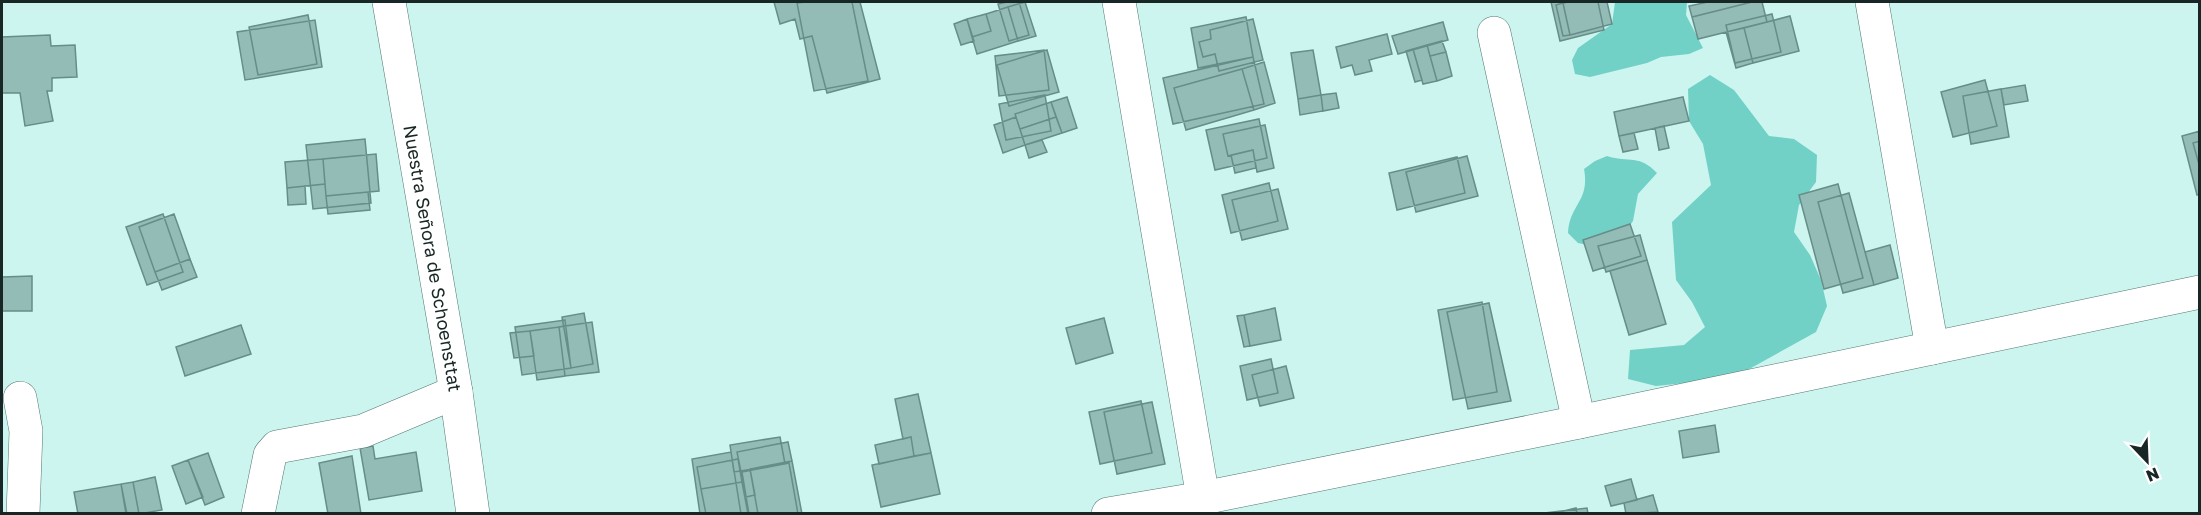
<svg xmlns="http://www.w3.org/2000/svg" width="2201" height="515" viewBox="0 0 2201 515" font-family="'Golos Text',sans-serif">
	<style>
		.forest { fill: #71d1c6 }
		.building { fill: #94bcb6; stroke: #668d87; stroke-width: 1.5 }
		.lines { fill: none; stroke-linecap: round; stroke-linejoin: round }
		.minor-casing { stroke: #527773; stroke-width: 34 }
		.minor { stroke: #fff; stroke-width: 33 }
		.labels { text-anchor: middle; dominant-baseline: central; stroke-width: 5; stroke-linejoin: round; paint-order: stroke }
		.street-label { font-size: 18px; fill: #182725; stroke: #fff }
	</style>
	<rect width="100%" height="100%" fill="#ccf5ef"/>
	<path class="forest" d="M1615 2H1687L1686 15 1703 48 1689 54 1661 57 1647 63 1590 77 1575 74 1572 60 1578 48 1612 24Z
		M1710 75 1734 90 1769 136 1794 139 1817 155 1816 182 1799 205 1794 232 1810 255 1821 280 1827 306 1816 332 1742 373 1714 384 1685 383 1656 386 1628 379 1630 350 1684 345 1705 327 1692 302 1676 280 1672 222 1711 185 1703 144 1689 121 1688 89Z
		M1607 156C1629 163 1639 154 1657 173L1638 194 1633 221 1624 233 1592 246 1578 243 1568 233C1570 203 1590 202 1584 169L1595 161Z"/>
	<path class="building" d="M774 2H860L880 79 827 93 812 36 800 39 795 19 780 24Z
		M805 2H852L868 81 814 91 797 3Z
		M1007 2H1019L1029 35 1009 41 998 4Z
		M1025 2 1036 36 1018 41 1008 7Z
		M1551 2H1598L1604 30 1560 41Z
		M1569 2H1607L1612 24 1570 35 1563 3Z
		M1708 2H1752L1692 17 1689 6Z
		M1752 2H1762L1767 22 1698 39 1692 17Z
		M1563 3 1570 35 1563 36 1556 5Z
		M1008 7 1018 41 977 54 972 37 991 31 986 14Z
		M986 14 991 31 972 37 967 19Z
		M1772 14 1781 52 1735 63 1726 25Z
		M308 15 317 64 258 75 249 27Z
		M1790 16 1799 51 1753 63 1744 28Z
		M1246 17 1253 57 1198 68 1191 28Z
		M967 19 974 41 961 45 954 24Z
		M1253 19 1263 60 1219 71 1215 54 1203 57 1199 42 1211 39 1210 30Z
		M315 20 322 67 245 80 237 32Z
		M1443 22 1448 40 1398 54 1392 36Z
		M1744 28 1753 63 1736 68 1726 32Z
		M1387 34 1392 54 1369 60 1372 71 1355 75 1352 65 1341 68 1336 47Z
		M50 35 51 46 75 45 77 77 52 78V91H47L53 121 25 126 20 93H2V37Z
		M1442 41 1446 52 1430 56 1427 45Z
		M1427 45 1437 81 1423 84 1413 49Z
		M1413 49 1422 80 1415 82 1406 51Z
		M1044 50 1049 90 999 96 995 56Z
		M1047 50 1059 92 1009 106 997 65Z
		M1313 50 1321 95 1298 99 1291 53Z
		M1446 52 1452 76 1437 81 1430 56Z
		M1253 57 1264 104 1173 124 1163 78Z
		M1264 62 1275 103 1254 110 1242 69Z
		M1242 69 1254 110 1186 130 1174 88Z
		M1985 80 1997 126 1953 137 1941 92Z
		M2025 85 2028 101 2004 105 2001 89Z
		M2001 89 2009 137 1971 144 1963 96Z
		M1336 93 1339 108 1323 111 1321 95Z
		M1045 95 1051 131 1006 140 999 104Z
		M1321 95 1323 111 1300 115 1298 99Z
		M1067 97 1077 128 1062 133 1051 102Z
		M1683 97 1689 121 1619 136 1614 112Z
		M1051 102 1056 117 1020 129 1015 114Z
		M1016 117 1025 145 1003 153 994 125Z
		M1056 117 1062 133 1025 145 1020 129Z
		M1259 119 1267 158 1215 170 1206 130Z
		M1265 125 1274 168 1257 172 1253 150 1228 156 1223 134Z
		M1664 126 1669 148 1659 150 1655 128Z
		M2200 131V194L2197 195 2182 136Z
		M1634 133 1638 149 1623 152 1619 136Z
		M365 139 371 203 313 209 306 145Z
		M1042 140 1047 152 1029 158 1025 145Z
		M2200 141V168L2193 143Z
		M1253 150 1256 168 1235 173 1231 155Z
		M376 154 379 191 326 196 323 159Z
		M1467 156 1478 196 1416 212 1406 172Z
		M1457 157 1465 193 1397 210 1389 173Z
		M323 159 325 184 287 188 285 162Z
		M1269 183 1278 221 1231 233 1222 195Z
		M1838 184 1863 278 1824 289 1799 195Z
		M305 186 306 204 288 205 287 188Z
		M1278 189 1288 229 1242 240 1232 200Z
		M368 192 370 210 328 214 326 196Z
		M1849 193 1874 285 1843 293 1818 202Z
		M163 214 183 272 147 285 126 227Z
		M174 214 190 259 155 272 139 227Z
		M1630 224 1641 256 1593 271 1583 240Z
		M1640 235 1647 260 1606 272 1598 246Z
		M1890 245 1898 278 1874 285 1865 252Z
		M190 259 197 277 162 290 155 272Z
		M1647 260 1666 324 1629 335 1610 271Z
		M32 276V311H2V277Z
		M1482 302 1497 392 1453 400 1438 310Z
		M1489 303 1511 401 1468 409 1447 312Z
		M1275 308 1281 340 1250 346 1244 315Z
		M584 313 593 364 571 368 562 317Z
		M1244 315 1250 346 1244 347 1237 316Z
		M1104 318 1113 353 1076 364 1066 328Z
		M565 320 571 368 522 375 515 327Z
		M592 322 599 372 565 376 559 327Z
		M241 325 251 354 185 376 176 347Z
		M559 327 565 376 537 380 530 331Z
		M530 331 534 356 514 358 510 333Z
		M1271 359 1278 393 1247 400 1240 366Z
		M1286 366 1294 398 1260 406 1252 375Z
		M918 394 931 453 914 456 911 437 903 439 895 399Z
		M1141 401 1152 453 1100 464 1089 412Z
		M1152 402 1165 464 1117 474 1104 412Z
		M1715 425 1719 452 1683 458 1679 431Z
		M780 437 785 464 734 472 730 445Z
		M911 437 914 456 879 464 875 445Z
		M788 442 792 461 750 469 755 495 746 497 737 452Z
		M373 446 375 459 416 452 422 491 369 500 360 448Z
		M731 452 741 514H700L692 459Z
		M208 453 224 497 205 505 188 460Z
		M931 453 940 494 881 507 872 465Z
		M352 456 361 514H328L319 463Z
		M738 459 742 482 701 489 697 467Z
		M188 460 203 497 186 504 172 466Z
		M792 461 802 514H758L750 469Z
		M789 463 798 514H749L742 472Z
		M155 477 162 510 139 514 133 482Z
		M1631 479 1637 500 1611 506 1605 486Z
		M133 482 139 514H127L121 484Z
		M742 482 748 514H706L701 489Z
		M121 484 126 514H78L74 492Z
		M1653 495 1658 512 1626 514 1624 503Z
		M1576 508 1577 514H1551Z
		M1587 508 1588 514H1545V513Z"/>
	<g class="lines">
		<defs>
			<g id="minor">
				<path id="s1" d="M389 2 456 392 473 514"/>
				<path d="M1119 2 1203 498 1201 514"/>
				<path d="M1872 2 1932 348"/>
				<path d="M1494 33 1579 422"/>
				<path d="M20 398 26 431 23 514"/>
				<path d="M258 514 270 455 277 447 363 431 456 392"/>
				<path d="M1108 514 1203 498 1579 422 2200 292"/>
			</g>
		</defs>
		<use href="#minor" class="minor-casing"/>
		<use href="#minor" class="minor"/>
	</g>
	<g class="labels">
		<g class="street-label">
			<text stroke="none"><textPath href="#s1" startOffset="260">Nuestra Señora de Schoensttat</textPath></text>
		</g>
	</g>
	<rect width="2201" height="515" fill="none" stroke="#182725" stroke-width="6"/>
	<g transform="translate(2147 461) rotate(157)" stroke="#ffffff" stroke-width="4.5" paint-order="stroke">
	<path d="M0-4.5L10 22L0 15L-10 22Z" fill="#182725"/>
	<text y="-9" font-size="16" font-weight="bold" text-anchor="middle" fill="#182725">N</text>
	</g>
</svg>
